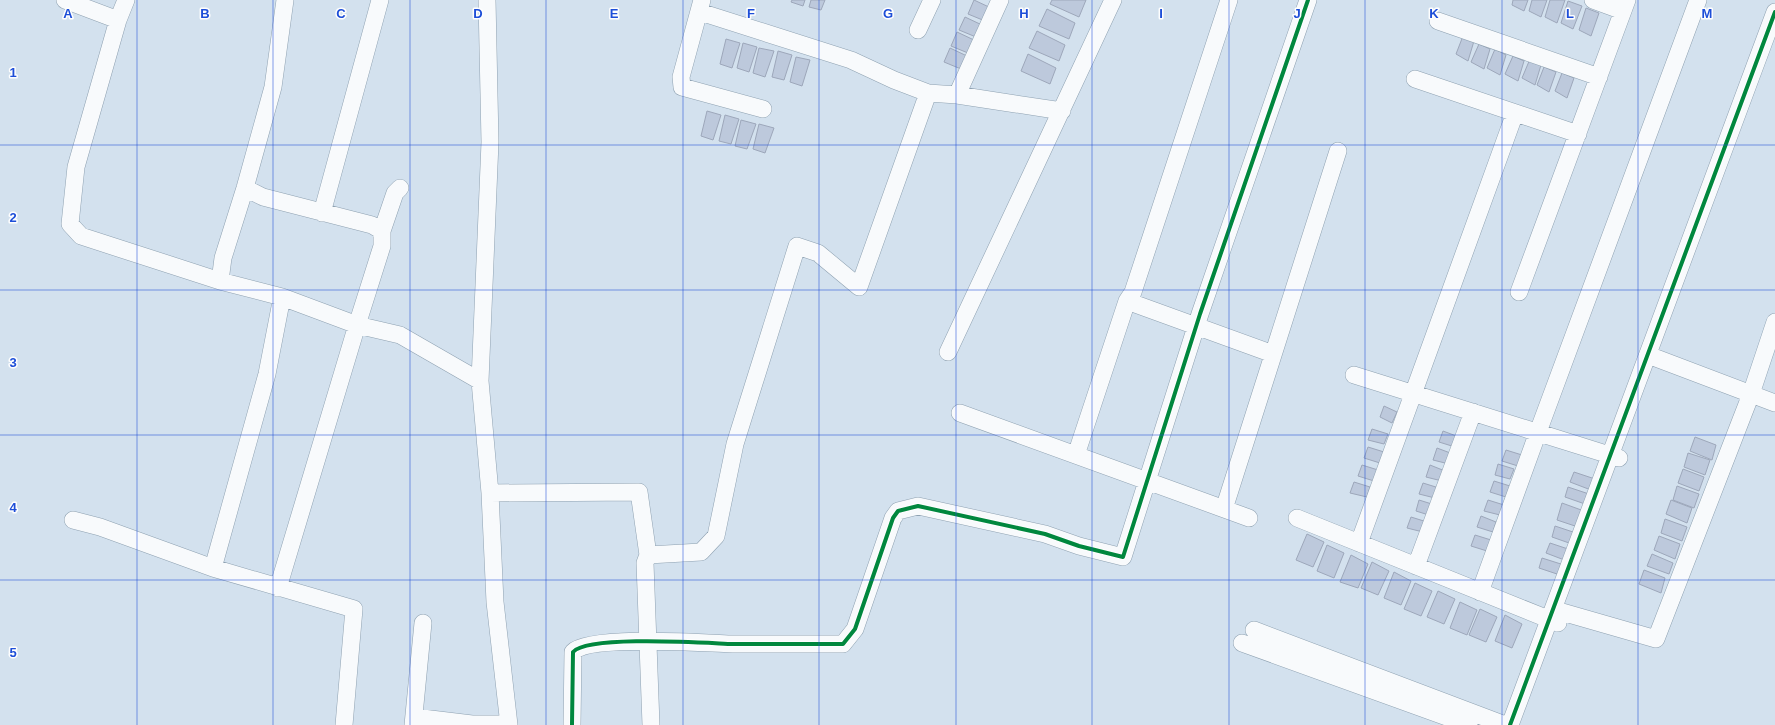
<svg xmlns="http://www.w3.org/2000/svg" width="1775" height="725" viewBox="0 0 1775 725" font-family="Arial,sans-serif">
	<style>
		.building { fill: #bdc9dc; stroke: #9da7ba }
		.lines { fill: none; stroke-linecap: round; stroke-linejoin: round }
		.minor-casing { stroke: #8ea1b1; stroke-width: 18 }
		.minor { stroke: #f8fafc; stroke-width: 17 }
		.cycleway-casing { stroke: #fefefe; stroke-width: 6 }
		.cycleway { stroke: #00873e; stroke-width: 4 }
		.grid { fill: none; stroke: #1d4ed8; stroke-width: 1; stroke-opacity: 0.55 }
		.grid-label { font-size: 13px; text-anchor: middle; font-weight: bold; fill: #1d4ed8; stroke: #fefefe; stroke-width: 3; stroke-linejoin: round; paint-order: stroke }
	</style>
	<rect width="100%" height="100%" fill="#d3e1ee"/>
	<path class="building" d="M792 0H805L803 6 791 2Z
		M811 0H825L821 10 809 7Z
		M974 0 991 8 985 21 968 14Z
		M1052 0H1086L1079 17 1050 4Z
		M1513 0H1528L1524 11 1512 5Z
		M1532 0H1547L1541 17 1529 11Z
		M1550 0H1565L1557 23 1545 17Z
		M1568 1 1582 6 1573 29 1561 23Z
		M1586 8 1599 13 1591 36 1579 30Z
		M1047 9 1075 23 1069 39 1039 26Z
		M965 17 982 25 976 37 959 30Z
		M1037 31 1065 45 1059 61 1029 48Z
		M957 32 974 40 968 53 951 46Z
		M1463 36 1474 41 1468 61 1456 54Z
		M726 39 740 43 732 68 720 64Z
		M743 43 757 47 749 72 737 68Z
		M1479 44 1490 49 1484 69 1471 62Z
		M759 48 774 51 765 77 753 73Z
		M950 48 967 56 961 69 944 62Z
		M1495 49 1506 55 1500 75 1487 68Z
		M778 51 792 55 784 80 772 77Z
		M1028 54 1056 68 1050 84 1021 71Z
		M1513 56 1524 61 1518 81 1505 74Z
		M796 57 810 60 802 86 790 82Z
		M1530 59 1541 65 1535 85 1522 78Z
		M1544 67 1556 72 1549 92 1537 85Z
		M1562 73 1574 78 1567 98 1555 91Z
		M707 111 721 115 713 140 701 136Z
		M725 115 739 119 731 144 719 141Z
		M741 120 756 124 747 149 735 146Z
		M759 124 774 128 765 153 753 149Z
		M1384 406 1397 412 1392 423 1380 417Z
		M1372 429 1388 434 1384 444 1368 440Z
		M1443 431 1459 437 1455 447 1439 442Z
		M1695 437 1716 445 1712 460 1690 451Z
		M1368 447 1384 452 1380 463 1364 458Z
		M1437 448 1453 454 1449 464 1433 460Z
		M1506 450 1522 455 1518 466 1502 461Z
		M1688 453 1710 460 1705 475 1684 467Z
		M1498 464 1514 469 1510 479 1495 475Z
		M1362 465 1378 470 1374 481 1358 476Z
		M1430 465 1445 471 1442 481 1426 477Z
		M1683 469 1704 477 1699 491 1678 483Z
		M1574 472 1595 479 1591 490 1570 482Z
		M1494 481 1510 486 1506 497 1490 492Z
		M1354 482 1370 487 1367 497 1350 493Z
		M1423 483 1439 488 1435 498 1419 494Z
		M1677 486 1699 494 1694 508 1673 500Z
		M1568 487 1589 494 1585 504 1565 497Z
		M1419 500 1435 505 1432 516 1416 511Z
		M1488 500 1504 505 1500 515 1484 511Z
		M1671 500 1692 508 1687 523 1666 514Z
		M1562 503 1584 511 1578 527 1557 520Z
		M1481 516 1496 522 1493 532 1477 527Z
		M1411 517 1427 522 1423 532 1407 528Z
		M1665 519 1687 527 1682 541 1661 533Z
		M1555 526 1576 533 1572 544 1552 537Z
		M1307 534 1324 542 1313 567 1296 560Z
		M1475 535 1491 540 1487 551 1471 546Z
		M1659 536 1680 544 1675 559 1654 550Z
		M1550 543 1571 550 1567 561 1546 553Z
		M1327 545 1344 553 1334 578 1317 571Z
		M1652 554 1673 563 1669 574 1647 566Z
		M1351 555 1368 564 1358 588 1340 582Z
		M1542 558 1564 565 1560 575 1539 568Z
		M1372 562 1389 571 1378 595 1361 588Z
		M1644 570 1665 578 1661 593 1639 584Z
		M1394 572 1411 581 1401 605 1384 598Z
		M1415 583 1432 591 1421 616 1404 609Z
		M1438 591 1455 599 1444 624 1427 617Z
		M1460 602 1477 610 1467 635 1450 628Z
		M1480 609 1497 617 1486 642 1469 635Z
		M1505 615 1522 624 1512 648 1495 641Z"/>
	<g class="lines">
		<defs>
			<path id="minor" d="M65 0 118 20
				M126 0 118 20 76 167 70 224 81 236 220 281 282 297 267 374 213 568
				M487 0 490 142 480 381 490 493 495 602 509 725
				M702 0 681 77 682 87 763 109
				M1593 0 1623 11
				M700 12 851 60 894 80 928 93 957 95 1062 111
				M1438 21 1599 77
				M918 30 932 0
				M1415 79 1578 134
				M957 95 1000 0
				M245 188 263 197 372 225 382 231
				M322 213 380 0
				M220 281 223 258 245 188 273 87 285 0
				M1519 292 1627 0
				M282 297 357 325 400 335 480 381
				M1127 301 1273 354
				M948 352 1113 0
				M1648 355 1775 403
				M1354 375 1619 458
				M960 413 1249 518
				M1076 455 1127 301 1133 292 1229 0
				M490 493 639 492 648 555 645 563 651 725
				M1224 509 1338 151
				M1297 518 1558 623
				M73 520 100 527 213 568 354 609 344 725
				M1359 543 1515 113
				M648 555 701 552 716 536 735 444 797 246 818 253 859 287 928 93
				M1416 566 1473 412
				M278 588 357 325 382 246V231L395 193 400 188
				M1480 592 1538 432 1698 0
				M1562 612 1656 639 1751 394 1775 322
				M1254 630 1505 725
				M1242 643 1469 725
				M414 717 472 724H509
				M413 725 423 623
				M572 725 573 652C589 635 705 643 733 644 769 644 806 644 843 644L855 629 893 518 898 511 918 506 1045 534 1079 546 1123 557 1200 314 1308 0
				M1510 725 1775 12"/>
		</defs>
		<use href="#minor" class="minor-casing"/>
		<use href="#minor" class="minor"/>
		<defs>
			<path id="cycleway" d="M572 725 573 652C589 635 705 643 733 644 769 644 806 644 843 644L855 629 893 518 898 511 918 506 1045 534 1079 546 1123 557 1200 314 1308 0
				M1510 725 1775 12"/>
		</defs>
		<use href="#cycleway" class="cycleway-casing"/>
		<use href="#cycleway" class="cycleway"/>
	</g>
	<path class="grid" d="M137 0V725M273 0V725M410 0V725M546 0V725M683 0V725M819 0V725M956 0V725M1092 0V725M1229 0V725M1365 0V725M1502 0V725M1638 0V725M0 145H1775M0 290H1775M0 435H1775M0 580H1775"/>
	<g class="grid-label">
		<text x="68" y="18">A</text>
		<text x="205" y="18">B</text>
		<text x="341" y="18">C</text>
		<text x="478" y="18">D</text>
		<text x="614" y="18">E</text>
		<text x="751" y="18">F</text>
		<text x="888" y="18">G</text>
		<text x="1024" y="18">H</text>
		<text x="1161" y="18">I</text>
		<text x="1297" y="18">J</text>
		<text x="1434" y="18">K</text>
		<text x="1570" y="18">L</text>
		<text x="1707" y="18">M</text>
		<text x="13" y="77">1</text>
		<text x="13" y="222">2</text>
		<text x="13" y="367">3</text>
		<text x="13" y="512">4</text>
		<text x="13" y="657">5</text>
	</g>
</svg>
